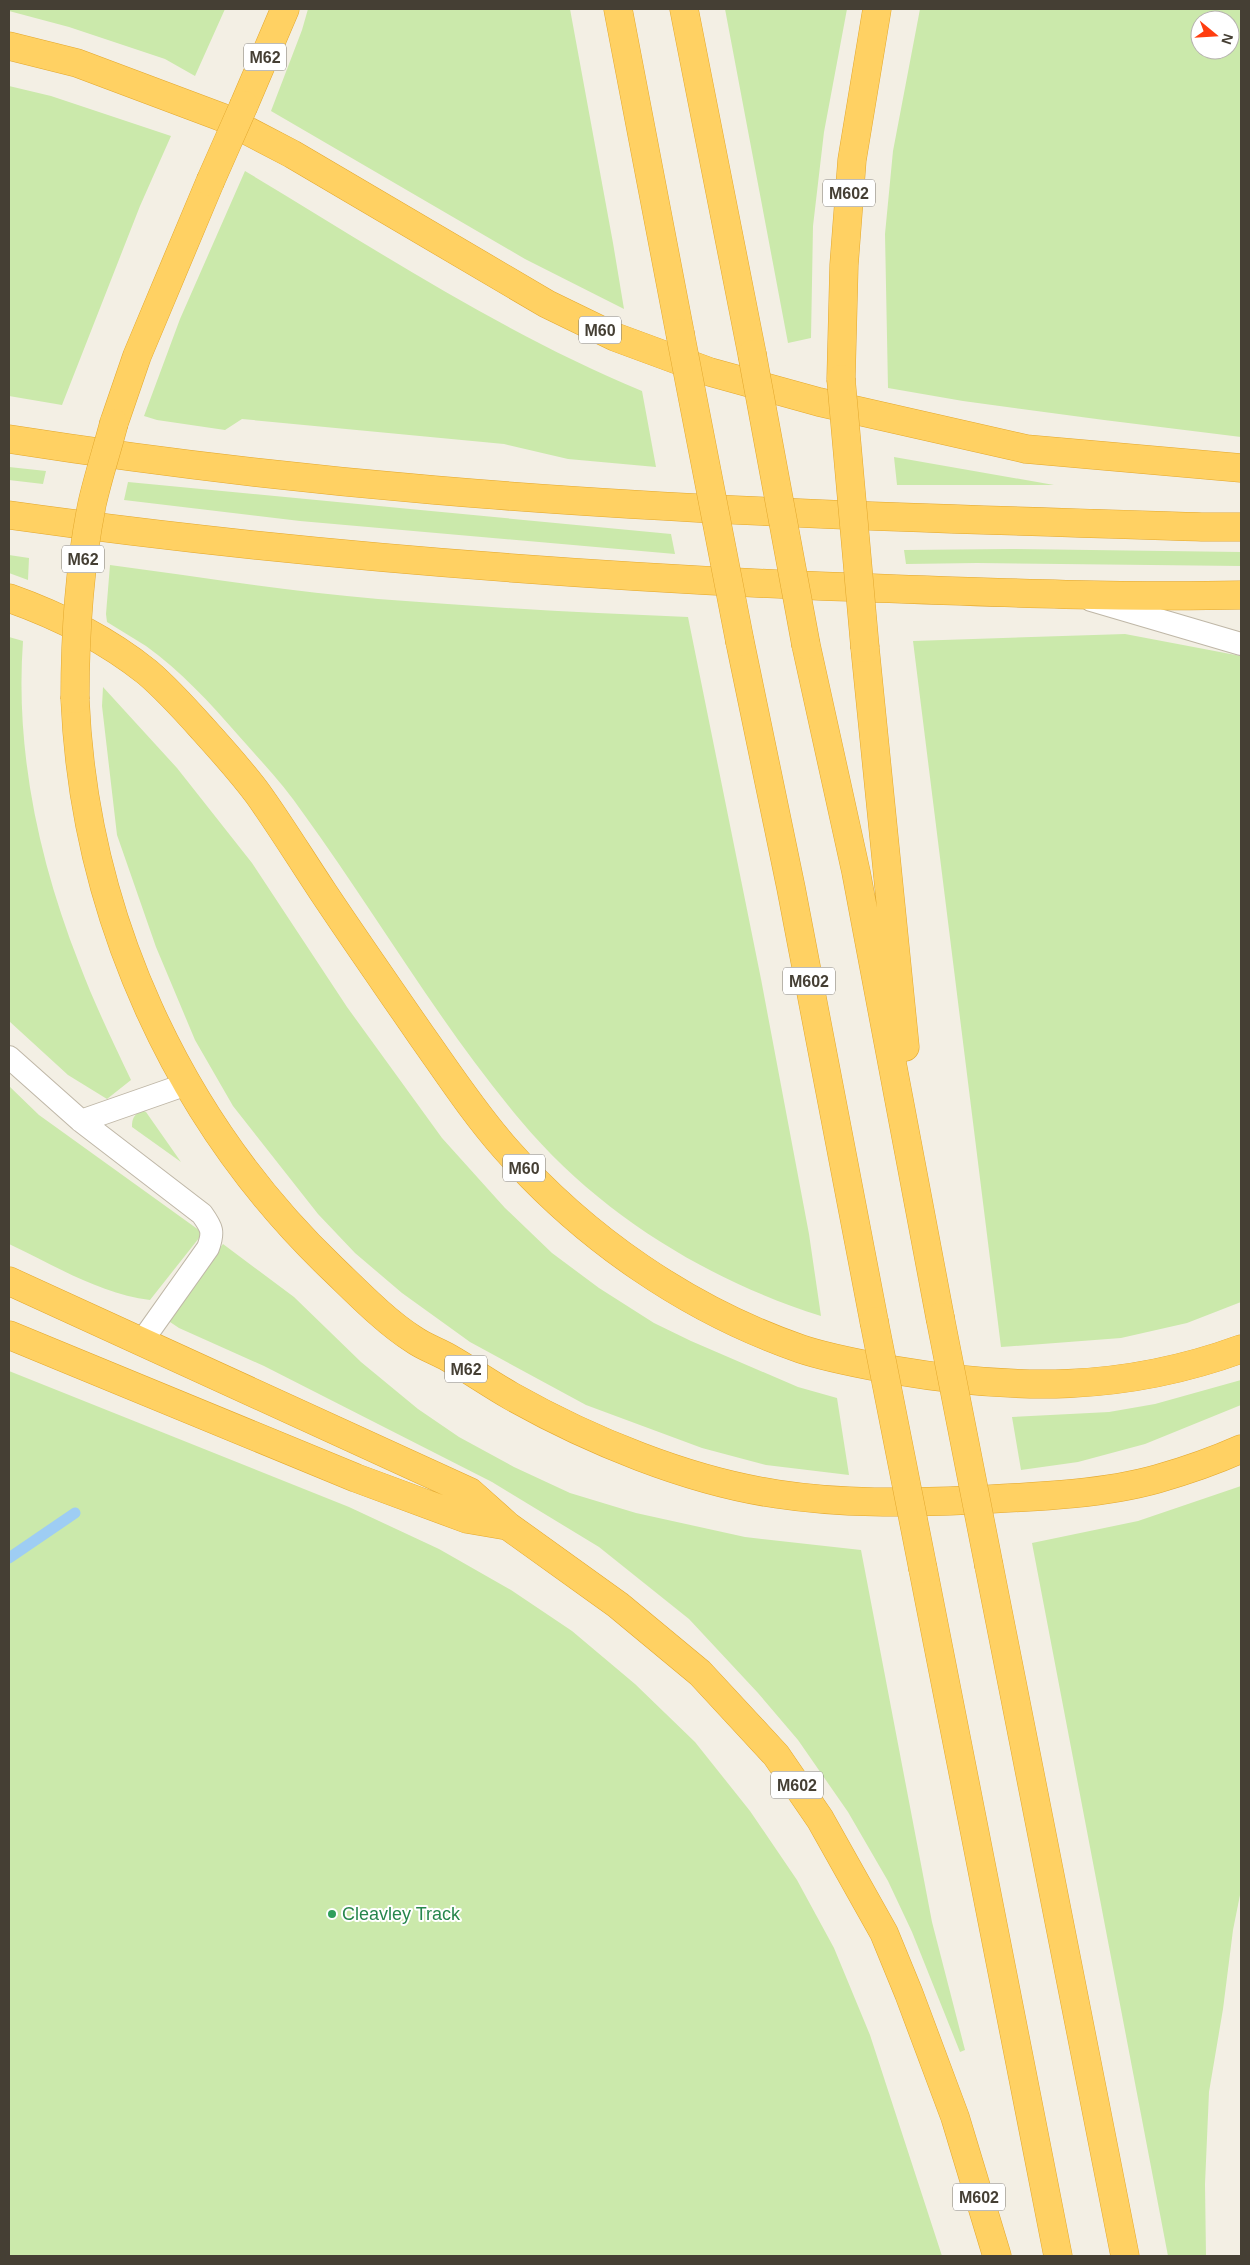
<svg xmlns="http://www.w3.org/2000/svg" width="1250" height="2265" viewBox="0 0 1250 2265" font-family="Arial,sans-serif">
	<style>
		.green { fill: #cbe9ab; fill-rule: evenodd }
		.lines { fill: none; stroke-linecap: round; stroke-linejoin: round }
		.stream { stroke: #9ecdf3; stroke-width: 11 }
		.lane-casing { stroke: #bfb7a7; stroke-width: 24 }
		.highway-casing { stroke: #e3a82e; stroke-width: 29 }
		.lane { stroke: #fff; stroke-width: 22 }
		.highway { stroke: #ffd163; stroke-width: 28 }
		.highway-bridge-casing { stroke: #e3a82e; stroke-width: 29; stroke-linecap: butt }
		.highway-bridge { stroke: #ffd163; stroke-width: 28 }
		.leisure-dot { fill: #2e9e5b; stroke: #fff; stroke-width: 2 }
		.labels { text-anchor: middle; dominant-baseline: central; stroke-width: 4; stroke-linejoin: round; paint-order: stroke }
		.shield { fill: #fff; stroke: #7d7971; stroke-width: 1 }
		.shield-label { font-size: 16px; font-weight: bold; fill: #453f34 }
		.leisure-label { font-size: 18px; fill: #27864d; stroke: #fff; text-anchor: start }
	</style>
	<rect width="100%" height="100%" fill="#f3efe4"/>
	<path class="green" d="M9 9H225L195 76 165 59 69 27 9 11Z
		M308 9H570L613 243 624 309 525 259 271 111 302 30Z
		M725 9H847L824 132 813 226 811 338 788 343Z
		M920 9H1241V437L1104 420 963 401 888 388 885 234 893 151ZM1200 20H1230V50H1200Z
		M9 86 51 96 171 136 140 206 62 405 9 396Z
		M245 171C375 249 502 333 642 391L656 467 568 459 504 444 242 419 225 430 157 420 144 416 180 319Z
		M894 457 1054 485H897Z
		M9 467 46 471 43 484 9 480Z
		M128 482 671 534 675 554 300 521 124 500Z
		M1011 549 1241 552V566L977 563 906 564 904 550Z
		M9 555 29 558 28 580 9 573Z
		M110 565C199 577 288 591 378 599 481 607 585 613 688 617L761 979 809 1234 821 1316C707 1280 599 1214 521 1121 440 1025 377 915 303 813 284 785 260 760 238 735 210 703 181 671 146 646 133 638 120 630 107 622L106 614Z
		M1125 634 1241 656V1302L1187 1323 1121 1338 1001 1347 913 641Z
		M9 637 23 641C15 751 39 861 79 963 94 1003 113 1042 131 1080L107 1099 68 1075 9 1021Z
		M103 687 177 768 252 863 347 1007 442 1138 505 1208 552 1253 599 1288 654 1323 691 1341 798 1387 837 1398 849 1475 766 1465 702 1448 586 1405 470 1342 402 1293 355 1253 318 1214 233 1106 195 1040 156 947 117 835 102 706Z
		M9 1086 39 1115 203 1233 150 1300C100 1294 54 1265 9 1244Z
		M142 1110 146 1112 181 1162 132 1127C132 1118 134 1115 142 1110Z
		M223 1244 294 1297 361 1362 418 1409 459 1437 514 1467 570 1493 636 1513 745 1537 861 1550 932 1922 965 2050 960 2052 912 1932 888 1881 848 1812 798 1740 758 1693 689 1619 599 1547 492 1482 264 1366 179 1328 170 1322V1311Z
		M9 1371 349 1507 439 1549 511 1590 572 1631 635 1684 695 1742 750 1811 797 1880 834 1948 870 2035 942 2256H9Z
		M1241 1380V1405L1145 1444 1078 1462 1021 1470 1012 1417 1109 1412 1155 1404Z
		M1241 1486V1890L1233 1930 1223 2009 1209 2092 1205 2184 1206 2256H1168L1032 1543 1138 1521Z"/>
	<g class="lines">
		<path class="stream" d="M9 1558 75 1513"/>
		<defs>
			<path id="lane" d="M1091 600 1241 644
				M9 1057 81 1121 202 1214C212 1228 214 1232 208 1248L142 1341
				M81 1121 187 1084"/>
			<path id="highway" d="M618 9 680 333
				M684 9 752 354
				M9 46 77 63 221 117 292 154 547 304 615 337 710 372 819 402 1026 449 1241 468
				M244 105 285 9
				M841 379 844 265 852 160 877 9
				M114 423 137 356 210 182
				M9 439C150 461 292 478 434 490 690 512 949 519 1206 527H1241
				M9 515C278 553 548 574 819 586 960 591 1101 598 1241 595
				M9 598C57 615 107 640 147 672 167 689 185 709 202 728 221 749 241 771 258 794 281 826 301 859 323 892 355 940 388 987 421 1035 448 1073 474 1113 505 1148 584 1238 688 1310 801 1349 831 1359 862 1364 893 1370 1016 1391 1123 1392 1241 1349
				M740 642 791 888 874 1321
				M806 645 856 872 940 1317
				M865 648 905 1047
				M75 699C84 914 177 1120 333 1269 357 1292 386 1322 413 1339 424 1347 437 1351 449 1358 470 1370 490 1384 511 1396 589 1440 688 1481 777 1494 842 1504 906 1503 971 1500 1030 1497 1100 1495 1157 1479 1185 1471 1214 1461 1241 1449
				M9 1281 470 1492 508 1526 618 1605 700 1673 776 1755 820 1819 884 1933 909 1994 955 2117 997 2256
				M9 1335 356 1478 467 1519 508 1526
				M989 1566 1125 2256
				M923 1569 1058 2256"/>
		</defs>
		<use href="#lane" class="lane-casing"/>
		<use href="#highway" class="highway-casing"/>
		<use href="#lane" class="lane"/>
		<use href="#highway" class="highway"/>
		<defs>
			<path id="highway-bridge" d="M210 182 244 105
				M680 333 740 642
				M752 354 806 645
				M841 379 865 648
				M75 699C75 633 79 569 92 504 98 477 107 450 114 423
				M940 1317 989 1566
				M874 1321 923 1569"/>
		</defs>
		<use href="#highway-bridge" class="highway-bridge-casing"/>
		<use href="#highway-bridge" class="highway-bridge"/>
	</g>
	<circle class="leisure-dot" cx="332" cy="1914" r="5"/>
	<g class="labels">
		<g class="shield">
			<rect x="244" y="43.5" width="42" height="27" rx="4"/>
			<rect x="823" y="179.5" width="52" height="27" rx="4"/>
			<rect x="579" y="316.5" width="42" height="27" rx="4"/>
			<rect x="62" y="545.5" width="42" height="27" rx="4"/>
			<rect x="783" y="967.5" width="52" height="27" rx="4"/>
			<rect x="503" y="1154.5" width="42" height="27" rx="4"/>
			<rect x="445" y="1355.5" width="42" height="27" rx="4"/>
			<rect x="771" y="1771.5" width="52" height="27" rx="4"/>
			<rect x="953" y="2183.5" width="52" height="27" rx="4"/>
		</g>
		<g class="shield-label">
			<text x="265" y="57">M62</text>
			<text x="849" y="193">M602</text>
			<text x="600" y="330">M60</text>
			<text x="83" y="559">M62</text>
			<text x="809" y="981">M602</text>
			<text x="524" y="1168">M60</text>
			<text x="466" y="1369">M62</text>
			<text x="797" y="1785">M602</text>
			<text x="979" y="2197">M602</text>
		</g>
		<g class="leisure-label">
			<text x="342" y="1914">Cleavley Track</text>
		</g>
	</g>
	<rect width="1250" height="2265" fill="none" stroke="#453f34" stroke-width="20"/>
	<g transform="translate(1215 35) rotate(108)"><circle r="24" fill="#ffffff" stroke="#b5b2ae"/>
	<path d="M0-4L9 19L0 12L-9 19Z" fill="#ff3d0f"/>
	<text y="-8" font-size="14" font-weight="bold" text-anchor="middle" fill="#453f34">N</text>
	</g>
</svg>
